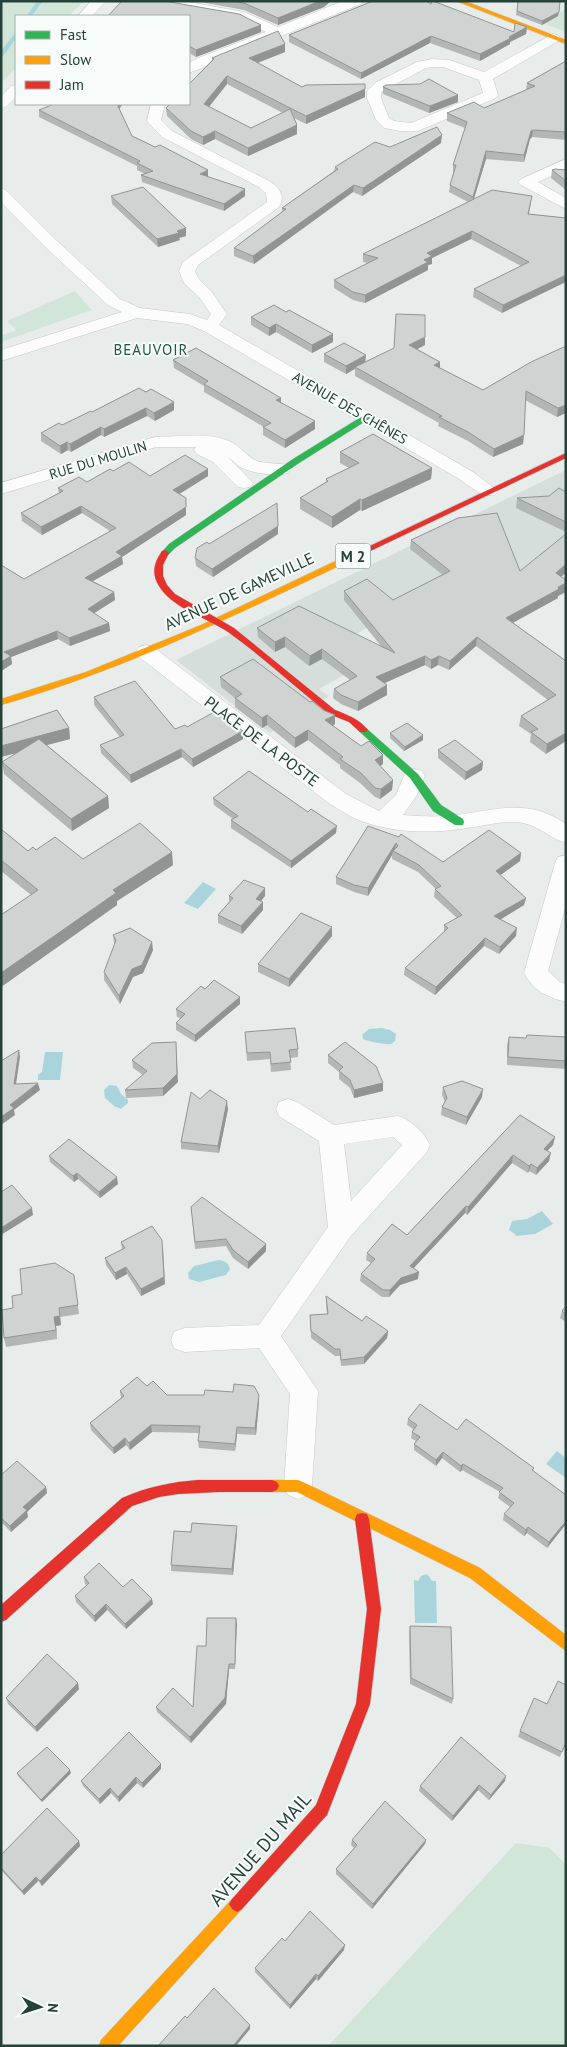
<svg xmlns="http://www.w3.org/2000/svg" width="567" height="2047" viewBox="0 0 567 2047" font-family="'PT Sans',sans-serif">
	<style>
		.built { fill: #d6dedb }
		.green { fill: #d1e6d8 }
		.water { fill: #a9d4db }
		.lines { fill: none; stroke-linecap: round; stroke-linejoin: round }
		.stream { stroke: #a9d4db; stroke-width: 4.5 }
		.street-casing { stroke: #c5cac8; stroke-width: 1 }
		.fast-casing { stroke: #c3cbc8; stroke-width: 1 }
		.slow-casing { stroke: #c3cbc8; stroke-width: 1 }
		.jam-casing { stroke: #c3cbc8; stroke-width: 1 }
		.street { fill: #fcfcfc; fill-rule: evenodd }
		.fast { fill: #30b455; fill-rule: evenodd }
		.slow { fill: #ff9f0a; fill-rule: evenodd }
		.jam { fill: #e5322d; fill-rule: evenodd }
		.wall { fill: #b2b6b5; fill-rule: evenodd }
		.shaded-wall { fill: #919493 }
		.building { fill: #cfd4d2; stroke: #919493 }
		.labels { text-anchor: middle; dominant-baseline: central; stroke-width: 4; stroke-linejoin: round; paint-order: stroke }
		.far-street-label { font-size: 14px; fill: #24423a; stroke: #f7fbf9 }
		.far-neighbourhood-label { font-size: 15px; letter-spacing: 1px; fill: #1f5548; stroke: #f7fbf9 }
		.shield { fill: #f7fbf9; stroke: #637a73; stroke-width: 1 }
		.shield-label { font-size: 15px; font-weight: bold; fill: #24423a }
		.street-label { font-size: 16px; fill: #24423a; stroke: #f7fbf9 }
		.near-street-label { font-size: 19px; fill: #24423a; stroke: #f7fbf9 }
	</style>
	<rect width="100%" height="100%" fill="#e8edeb"/>
	<path class="built" d="M566 470V574L546 558 428 625 402 606 352 637 376 657 319 689 329 696 270 733 176 660Z"/>
	<path class="green" d="M1 1H84L69 16H16V68L1 83Z
		M566 9V32L540 22Z
		M75 291 92 310 1 342V336L16 330 7 321Z
		M516 1843 550 1848 566 1865V2046H328Z"/>
	<path class="water" d="M203 882 216 889 198 909 184 903Z
		M382 1028 390 1030 396 1034 395 1041 391 1044C386 1045 367 1041 363 1039L362 1035 369 1029Z
		M45 1052H63L60 1080H38V1075L42 1072Z
		M109 1085 117 1086 121 1094 128 1100V1103L121 1109 114 1106 105 1098 104 1090Z
		M542 1211 553 1224 535 1234 516 1236 515 1234 509 1230 512 1221 527 1219Z
		M219 1260C225 1261 229 1263 230 1269L226 1275 199 1282 189 1279 188 1273 194 1266Z
		M557 1451 566 1458V1478L546 1464Z
		M426 1574 429 1576 432 1581H436L437 1623H415L414 1580 418 1581 421 1576Z"/>
	<g class="lines">
		<path class="stream" d="M29 16 40 1
			M1 55 16 35"/>
		<defs>
			<path id="street" d="M91 1H106L92 16H78Z
				M151 1H183L244 12 278 27 343 1H363L361 4 189 73V63L198 58 266 32 240 19 158 5Z
				M553 34 558 35 560 38 558 41 493 79 498 95 496 98 418 131H400L384 128 376 120 367 98V91L375 83 417 62 432 59 449 60 484 72ZM432 67H443L479 80 483 93 411 123 394 121 389 118 381 98V92L426 68Z
				M16 85V97L6 107 1 108V96L11 86Z
				M151 104H165L161 120 172 131 269 181C279 187 286 196 279 207L198 265 195 271 198 278 211 291 227 314 219 325 473 472 498 491 495 495C482 498 471 487 461 480L204 331 187 324 137 318 1 361V350L122 312 108 305 43 245 1 202V188L6 190 55 239 120 299 140 308 190 314 207 320 211 314 199 297 184 283 179 271 183 262 267 202 266 194 259 187 162 137 147 121Z
				M566 159V169L538 182 566 198V209L521 185 518 182 521 179Z
				M155 437C178 437 207 432 229 441 239 445 247 457 257 461 267 464 279 463 288 465L291 469 288 473C277 476 258 474 247 470 240 468 233 461 227 456L253 483 250 487 244 488 238 487 213 462 197 454 194 450 196 447H156L1 494V483Z
				M146 645 153 647 346 794 379 811 396 795 406 771 414 769 422 771 425 776 417 795 403 815C417 816 431 817 445 816 490 813 525 795 566 824V843C547 837 538 824 517 822 498 821 479 827 460 829 427 834 392 832 361 821 350 817 341 810 330 804L139 657 136 652 139 647Z
				M566 855V905L548 971 560 982 566 984V1002C547 997 534 991 524 973L555 863 558 857Z
				M288 1099 297 1102 334 1125 398 1116C411 1120 424 1132 430 1145L427 1152 350 1237 281 1336 318 1391 312 1486 308 1495 298 1499 288 1495 284 1486 290 1394 259 1348 184 1352 174 1348 171 1340 174 1332 184 1328 259 1325 328 1227 319 1141 279 1116 276 1109 279 1102ZM393 1137 402 1145 351 1201 344 1144Z"/>
			<path id="fast" d="M366 414 370 417 369 419 299 463 175 548 168 555H162L161 553 169 544 293 459Z
				M363 727 366 728 418 774 441 805 463 819 464 822 463 825H455L433 811 410 778 360 732 358 730 360 728Z"/>
			<path id="slow" d="M456 1H465L566 40V44Z
				M359 550 363 553 362 555C244 611 127 669 1 705V699L86 672 201 625Z
				M272 1480H298L303 1482 480 1568 566 1635V1651L470 1578 297 1492H272L267 1490 265 1486 267 1482Z
				M237 1896 242 1899 245 1904 242 1909 118 2046H99L101 2040 232 1899Z"/>
			<path id="jam" d="M566 453V458L362 555H356L355 553Z
				M165 550 169 553 163 565V576L167 585 175 594 234 628 335 710C348 715 359 719 368 730L366 732H360L349 722 329 714C295 687 263 657 228 632 206 617 173 609 159 586 151 573 154 563 162 551Z
				M198 1480H272L277 1482 279 1486 277 1490 272 1492H218L178 1494 159 1497 132 1506 6 1620 1 1622V1605L122 1498C147 1487 171 1482 198 1480Z
				M362 1513 367 1514 369 1519 381 1609 370 1704 327 1815 242 1909 237 1912 232 1909 229 1904 232 1899 316 1805 356 1704 367 1609 355 1519 357 1514Z"/>
		</defs>
		<use href="#street" class="street-casing"/>
		<use href="#fast" class="fast-casing"/>
		<use href="#slow" class="slow-casing"/>
		<use href="#jam" class="jam-casing"/>
		<use href="#street" class="street"/>
		<use href="#fast" class="fast"/>
		<use href="#slow" class="slow"/>
		<use href="#jam" class="jam"/>
	</g>
	<path class="wall" d="M195 1H331L324 7 278 25 244 10Z
		M518 1 558 16 542 25 516 15Z
		M431 4 514 32 527 27 526 34 510 42V44L480 61 430 43 361 79 289 42V35Z
		M189 16 261 32 196 57 189 53Z
		M285 52 258 63 302 87 365 89V97L306 124 294 118 297 125V134L248 156 215 139 203 145 191 139 167 116 166 108 212 60V58ZM227 84 283 113 251 128 209 107Z
		M566 61V140L532 137 530 139 524 162 486 159 474 199 532 196 529 214 566 218 502 313 473 297 474 289 521 266 471 239 432 258V264L428 265V270L365 303 353 300 334 288V280L368 263 363 262V254L468 202 449 192 450 185 454 172H453V165L465 128 447 121V113L484 108 526 90 527 83Z
		M383 87 458 95V102L429 113 383 94Z
		M54 104H123L119 109 132 136 155 147 208 170V177L245 196 224 211 142 182 141 175 145 174 137 170V166L39 117V110Z
		M441 143 362 196 353 192 254 264 234 256V248L282 212V208L334 171 335 167 390 147Z
		M552 170H566V190L551 178Z
		M111 196 186 236 179 238 180 240 158 247 112 204Z
		M286 312 333 334V342L312 353 276 332 269 336 251 325V317Z
		M425 345 417 349 440 362V368L483 390 531 362 566 413 557 417 525 400 523 444 493 457 468 441 438 426 439 423 355 376V368L346 374 324 362V354L366 355 365 362Z
		M173 360 281 398V403L315 421V429L285 448 263 435V427H264L204 392V386L174 368Z
		M139 388 174 410 155 421 147 416 104 437 101 435 71 452 68 450 61 454 41 441V433L62 425 92 412Z
		M340 452 432 468 431 479 362 511 360 510 332 528 300 509V498L326 482V479L349 468 340 463Z
		M113 471 150 476H208L179 494 186 515 122 557 123 564 93 581 114 592 115 600 94 613 109 623 110 631 70 646 58 639 11 657 12 664 1 671V565L24 579 110 531 82 513 42 535 22 521 21 513 59 494 58 488 87 482Z
		M566 492V532L516 508 517 498 549 496Z
		M278 534 213 577 196 566 195 558 209 544Z
		M411 540 520 571 561 577 566 580V592L558 596V598L513 623 566 661 546 754 530 742 531 734 519 726 521 716 548 700 476 646 449 670 438 665 431 669 425 665 384 683 387 685V695L358 711 341 704 333 698 334 689 350 680 322 659 309 666 285 647 275 652 258 637 257 628 381 646 344 600V591L393 600 443 575 410 549Z
		M220 677 310 702 323 710 335 715V724L333 726 361 746 383 755V764L380 766 393 780 392 790 380 799 375 797 360 783 340 768V765L308 740 295 748 267 725 262 728 235 707V698L221 687Z
		M94 697 175 729 187 727 243 731V739L193 767 182 757 131 783 101 753 100 745 120 737 94 705Z
		M57 710 69 728 70 739 47 745 108 796 109 808 72 831 4 774 2 762 16 753 1 757V729Z
		M390 733 423 740 404 751 390 738Z
		M438 750 483 762 482 770 465 780 438 758Z
		M213 798 336 833 291 868 231 828V820L233 819 214 805Z
		M368 826 443 862 521 853 520 861 500 875 526 898 524 905 500 920 516 936 499 954 484 946 435 995 404 975 405 968 444 932V925L457 918 434 897 435 889H436L418 872 392 859V855L368 896 354 892 336 884V877Z
		M1 829 28 851 36 850 83 859 173 865 117 901V905L1 987V915L31 895 1 871Z
		M229 896H265L261 901 263 902V910L242 934 218 923V915L229 902Z
		M332 927V936L289 987 258 972V964Z
		M113 935 153 950 143 973 133 977 120 1004 104 980V972L115 944 114 943Z
		M205 989 240 997V1004L195 1042 176 1030V1023L180 1018 177 1017 176 1009Z
		M245 1032 298 1049V1057L290 1058 291 1070 271 1072 270 1059 247 1061Z
		M509 1037 526 1038 566 1037V1069L507 1065V1045Z
		M328 1055 383 1083V1091L354 1098 350 1088 339 1079V1072L328 1063Z
		M132 1060 178 1082 163 1096 126 1098 125 1090 143 1075 133 1068Z
		M443 1087 482 1097 466 1125 441 1115 442 1107 445 1102 442 1095Z
		M200 1099 228 1109 219 1153 181 1149V1142Z
		M520 1115 555 1137 553 1145 547 1151 549 1161 536 1175 529 1171 528 1173 512 1163 467 1215 465 1213 414 1268 418 1279 400 1285 389 1297H382L360 1281 361 1274 371 1263 366 1260 367 1253 407 1235Z
		M49 1156 118 1184 100 1198 78 1179 74 1182 50 1162Z
		M191 1207 266 1244V1251L248 1269 233 1258 226 1246 195 1249Z
		M121 1242 165 1284 141 1296 127 1274 116 1280 106 1265 105 1258 122 1250Z
		M74 1275 79 1314 60 1317 61 1325 56 1326 57 1339 6 1347 4 1338 13 1308 22 1294Z
		M326 1296 362 1321 388 1331 387 1338 364 1364 341 1366 340 1356H335L311 1338 310 1315 327 1314 326 1303Z
		M566 1306V1322L560 1318 562 1311Z
		M147 1386 167 1395 259 1402 256 1435 237 1434 235 1451 199 1448 198 1441 199 1433 152 1432 130 1450 126 1445 114 1454 91 1430 90 1423 121 1398 120 1391Z
		M408 1419 457 1430 534 1468 533 1471 566 1495V1524L547 1548 527 1533 524 1536 503 1520 504 1514 510 1507 498 1498 500 1492 462 1470 460 1472 442 1458 436 1466 414 1450V1444L416 1441 411 1438 412 1432 413 1429 407 1425Z
		M1 1475 46 1487 47 1493 27 1512 28 1517 11 1532 1 1522Z
		M191 1532H237L233 1575 171 1571V1565Z
		M84 1577 123 1587 153 1604 126 1629 107 1610 95 1622 76 1602 75 1596 87 1585 85 1584Z
		M236 1618 235 1669H229L226 1704 191 1743 157 1712 156 1707H193L206 1646Z
		M410 1626 453 1699 452 1704 410 1684 409 1632Z
		M79 1689 37 1732 8 1704 6 1698Z
		M520 1731 566 1743 560 1757 518 1737Z
		M161 1764V1769L143 1788 137 1783 119 1802 111 1793 100 1804 83 1786 81 1781Z
		M17 1773H71L42 1802 18 1776Z
		M505 1781 489 1800 478 1790 452 1821 419 1791 420 1786Z
		M352 1840H426L425 1844 372 1909 336 1874V1869L354 1848 351 1845Z
		M79 1841 80 1846 42 1886 38 1881 24 1895 1 1870V1855Z
		M285 1941 344 1950 318 1981 316 1979 290 2009 255 1972V1968Z"/>
	<path class="shaded-wall" d="M320 1H331L324 7 278 25V18Z
		M559 12 558 16 542 25V21Z
		M261 25V32L196 57V50Z
		M527 27 526 34 510 42V44L480 61V54Z
		M431 36 430 43 361 79V73Z
		M285 44V52L249 66V58Z
		M227 76V84L204 113V104Z
		M365 89V97L306 124V116Z
		M458 95V102L429 113 430 106Z
		M116 104H123L117 111Z
		M297 125V134L248 156V148Z
		M533 130 532 137 530 139 524 162V155L531 131Z
		M215 131V139L203 145V137Z
		M442 135 441 143 362 196 363 188Z
		M486 151V159L472 205 473 197Z
		M208 170V177L200 174Z
		M354 185 353 192 254 264 253 256Z
		M245 189V196L224 211V204Z
		M186 228V236L179 238 180 240 158 247 157 239 177 231Z
		M472 231 471 239 432 258V264L428 265V270L365 303V295L424 260 427 253Z
		M566 275V282L502 313 503 305Z
		M276 324V332L269 336V328Z
		M333 334V342L312 353V345Z
		M425 337V345L408 354 409 345Z
		M366 355 365 363 355 367V369L346 374V366Z
		M440 362V370L434 365Z
		M281 398V406L276 400Z
		M174 402V410L155 421 154 413Z
		M566 405V413L557 417 558 408Z
		M146 408 147 416 104 437V429Z
		M315 421V429L285 448V440Z
		M101 427V435L71 452 70 444Z
		M524 435 523 444 493 457 494 449Z
		M67 442 68 450 61 454 60 446Z
		M432 468 431 479 362 511V500Z
		M208 469V476L173 498V490Z
		M186 498V515L122 557 123 564 86 585 85 578 116 552Z
		M360 499V510L332 528V517Z
		M81 506 82 513 42 535 41 527Z
		M278 526V534L213 577 212 569Z
		M566 564V573L554 582 556 573Z
		M566 583V592L558 596V598L505 627 506 618Z
		M114 592 115 600 88 617V609Z
		M109 623 110 631 70 646 69 638Z
		M57 631 58 639 11 657 12 664 1 671V662L4 652Z
		M285 637V647L275 652V642Z
		M477 637 476 646 449 670 450 661Z
		M322 649V659L309 666 310 656Z
		M425 656V665L376 687V677Z
		M439 656 438 665 431 669V660Z
		M387 685V695L358 711V702Z
		M267 715V725L262 728V718Z
		M335 715V724L325 730V720Z
		M69 728 70 739 1 757V746Z
		M308 730V740L295 748V738Z
		M243 731V739L193 767 192 759Z
		M566 733V741L546 754 547 744Z
		M423 735V740L404 751 405 747Z
		M181 749 182 757 131 783 130 775Z
		M383 755V764L374 770 375 760Z
		M483 762 482 770 465 780 466 772Z
		M393 780 392 790 380 799 381 789Z
		M108 796 109 808 72 831 71 819Z
		M337 826 336 833 291 868V861Z
		M396 843 395 851H393L392 855 368 896V888Z
		M172 852 173 865 117 901V905L1 987V973L113 890Z
		M521 853 520 861 495 879 496 871Z
		M265 888V896L256 907V899Z
		M526 898 524 905 493 924 494 916Z
		M263 902V910L242 934 241 926Z
		M332 927V936L289 987V979Z
		M517 928 516 936 499 954 500 947Z
		M485 938 484 946 435 995 436 987Z
		M152 942 153 950 143 973 133 977 120 1004 119 996 132 969Z
		M240 997V1004L195 1042V1035Z
		M176 1042 178 1082 163 1096V1088Z
		M19 1050 20 1057 15 1091 14 1084Z
		M38 1083 40 1090 14 1110 15 1115 1 1125V1117L10 1105Z
		M383 1083V1091L354 1098V1090Z
		M483 1089 482 1097 466 1125 467 1117Z
		M227 1101 228 1109 219 1153 218 1146Z
		M555 1137 553 1145 542 1156 544 1149Z
		M551 1153 549 1161 536 1175 537 1168Z
		M513 1155 512 1163 467 1215 468 1207Z
		M531 1164 529 1171 528 1173 529 1166Z
		M77 1173 78 1179 74 1182 73 1176Z
		M117 1177 118 1184 100 1198 99 1192Z
		M466 1206 465 1213 409 1273 410 1266Z
		M32 1208 33 1215 1 1235V1228Z
		M266 1244V1251L248 1269V1262Z
		M163 1248 165 1284 141 1296V1289Z
		M126 1267 127 1274 116 1280 115 1273Z
		M419 1272 418 1279 400 1285 389 1297 390 1290 401 1278Z
		M59 1308 61 1325 56 1326 57 1339 54 1317Z
		M388 1331 387 1338 364 1364V1357Z
		M259 1395V1402L256 1435 255 1428Z
		M151 1425 152 1432 130 1450 129 1443Z
		M237 1427V1434L235 1451V1444Z
		M125 1438 126 1445 114 1454 113 1448Z
		M443 1452 442 1458 436 1466V1460Z
		M463 1464 462 1470 460 1472 461 1466Z
		M46 1487 47 1493 27 1512 28 1517 11 1532 10 1526 23 1507Z
		M566 1521V1524L547 1548 549 1542Z
		M237 1526V1532L233 1575 232 1569Z
		M528 1527 527 1533 524 1536 526 1530Z
		M152 1599 153 1604 126 1629 125 1624Z
		M106 1604 107 1610 95 1622 94 1616Z
		M236 1618 237 1624 235 1669V1664Z
		M229 1664V1669L226 1704 191 1743 190 1737Z
		M78 1683 79 1689 37 1732 35 1727Z
		M161 1764V1769L143 1788 142 1783Z
		M70 1770 71 1773 42 1802 41 1800Z
		M506 1776 505 1781 489 1800 491 1795Z
		M136 1777 137 1783 119 1802 118 1797Z
		M479 1785 478 1790 452 1821 453 1816Z
		M110 1788 111 1793 100 1804 99 1799Z
		M426 1840 425 1844 372 1909 373 1904Z
		M79 1841 80 1846 42 1886 40 1881Z
		M36 1877 38 1881 24 1895 22 1891Z
		M345 1945 344 1950 318 1981V1976Z
		M316 1974V1979L290 2009V2005Z
		M250 2025V2029L236 2046H233Z"/>
	<path class="building" d="M122 1H164L239 14 261 25 196 50 189 46V16H108Z
		M233 1H320L278 18 244 3Z
		M373 1H426L431 4 432 1H433L514 32 515 23 527 27 509 37 511 38 480 54 431 36 361 73 289 35Z
		M518 1H560L559 12 542 21 517 11Z
		M278 31 285 44 249 58 302 87 306 85 365 84V89L306 116 227 76 204 104 251 128 290 109 297 125 248 148 215 131 203 137 191 131 166 108 170 104H189V84L214 59 212 58Z
		M566 61V132L533 130 531 131 524 155 486 151 473 197 450 185 456 165H453L467 122 447 113 474 102 484 108 535 86 527 83Z
		M429 79 458 95 430 106 383 87 386 85 420 84Z
		M54 104H117L132 136 155 147 160 145 208 170 200 174 245 189 224 204 141 175 153 171 137 163 140 161 39 110Z
		M437 127 442 135 363 188 354 185 253 256 234 248 286 209 282 208 338 169 335 167 375 142 390 147Z
		M555 169 566 170V181L552 170Z
		M143 187 186 228 177 231 179 233 157 239 111 196Z
		M492 190 532 196 528 214 566 218V275L503 305 474 289 529 262 472 231 427 253 432 256 424 260 428 262 365 295 353 292 334 280 378 258 363 254Z
		M274 305 286 312 289 310 333 334 312 345 276 324 269 328 251 317Z
		M396 314 425 315V337L409 345 440 362 434 365 483 390 531 362 566 346V405L558 408 526 391 524 435 494 449 468 432 439 417 442 416 355 367 394 348Z
		M344 343 366 355 346 366 324 354Z
		M196 348 281 398 276 400 315 421 285 440 263 427 271 423 204 384 208 381 173 360Z
		M139 388 146 392 151 389 174 402 154 413 146 408 104 429 101 427 70 444 67 442 60 446 41 433 59 423 62 425 91 411 92 412Z
		M373 434 432 468 362 500 360 499 332 517 300 498 328 481 326 479 359 463 340 452Z
		M185 455 208 469 173 490 186 498V507L116 552 122 556 85 578 114 592 88 609 109 623 69 638 57 631 4 652 11 656 1 662V565L24 579 116 528 81 506 41 527 21 513 63 491 58 488 79 477 87 482 110 469 113 471 129 462 150 476Z
		M559 488 566 492V522L517 498 549 496Z
		M277 503 278 526 212 569 195 558 197 548 207 542 209 544Z
		M497 513 520 571 566 534V564L556 573 566 580V583L558 587 559 589 506 618 566 661V733L547 744 531 732 538 729 521 716 556 695 477 637 450 661 439 656 431 660 425 656 376 677 387 685 358 702 341 695 334 689 357 676 322 649 310 656 285 637 275 642 257 628 299 606 395 653 344 591 367 579 393 600 450 571 411 540 458 518Z
		M253 659 310 702 312 701 323 710 335 715 325 720 361 746 369 741 383 755 375 760 393 780 381 789 375 788 361 773 340 759 343 757 308 730 295 738 267 715 262 718 235 698 242 694 220 677Z
		M135 681 175 729 185 725 187 727 216 711 243 731 192 759 181 749 130 775 100 745 124 735 94 697Z
		M57 710 69 728 1 746V729Z
		M407 723 423 735 405 747 390 733Z
		M39 739 108 796 71 819 2 762Z
		M455 740 483 762 466 772 438 750Z
		M249 771 308 812 311 809 337 826 291 861 231 820 238 816 213 798Z
		M140 823 172 852 113 890 116 893 1 973V915L38 890 1 860V829L28 851 33 847 36 850 55 837 83 859Z
		M368 826 399 837 401 834 443 862 489 830 521 853 496 871 526 898 494 916 517 928 500 947 485 938 436 987 405 968 448 928 444 925 462 915 435 889 441 886 419 865 393 851 398 846 396 843 368 888 354 885 336 877Z
		M244 880 265 888 256 899 263 902 241 926 218 915 233 898 229 896Z
		M301 913 332 927 289 979 258 964Z
		M130 928 152 942 142 965 132 969 119 996 104 972 116 940 113 935Z
		M214 980 240 997 195 1035 176 1023 185 1014 176 1009 201 986 205 989Z
		M295 1028 298 1049 289 1050 291 1062 271 1064 270 1052 247 1053 245 1032Z
		M527 1035 566 1037V1061L508 1057 509 1037 526 1038Z
		M176 1042 177 1074 163 1088 125 1090 147 1071 132 1060 152 1043Z
		M345 1042 376 1066 383 1083 354 1090 350 1080 339 1071 343 1067 328 1055Z
		M19 1050 14 1084 38 1083 10 1105 14 1108 1 1117V1061Z
		M462 1081 483 1089 467 1117 442 1107 447 1098 443 1087Z
		M210 1090 227 1101 218 1146 181 1142 191 1092 200 1099Z
		M520 1115 555 1137 544 1149 551 1153 537 1168 531 1164 529 1166 513 1155 468 1207 466 1206 410 1266 419 1272 401 1278 390 1290H383L361 1274 375 1259 367 1253 392 1224 407 1235Z
		M69 1139 117 1177 99 1192 77 1173 73 1176 49 1156Z
		M12 1185 32 1208 1 1228V1192Z
		M202 1197 266 1244 248 1262 233 1250 226 1239 195 1242 191 1207Z
		M152 1226 162 1240 164 1277 141 1289 126 1267 115 1273 105 1258 125 1248 121 1242Z
		M55 1263 74 1275 78 1305 59 1308 60 1316 54 1317 56 1330 4 1338 2 1310 13 1308 12 1296 22 1294 20 1269Z
		M326 1296 362 1321 366 1316 388 1331 364 1357 341 1360 340 1349H335L311 1331 310 1315 328 1314Z
		M566 1306V1314L562 1311Z
		M137 1377 147 1386 153 1381 167 1395H204L205 1390 233 1392 234 1384 254 1386 259 1395 255 1428 237 1427 235 1444 198 1441 200 1426 151 1425 129 1443 125 1438 113 1448 90 1423 124 1396 120 1391Z
		M420 1404 457 1430 466 1419 534 1468 532 1470 566 1495V1521L549 1542 528 1527 526 1530 504 1514 514 1503 499 1492 503 1488 463 1464 461 1466 443 1452 436 1460 414 1444 420 1437 412 1432 417 1425 408 1419Z
		M17 1461 46 1487 23 1507 27 1510 10 1526 1 1518V1475Z
		M192 1523 237 1526 232 1569 171 1565 174 1531 191 1532Z
		M99 1563 123 1587 132 1579 152 1599 125 1624 106 1604 94 1616 75 1596 89 1583 84 1577Z
		M207 1618H236L235 1664H229L225 1698 190 1737 156 1707 173 1688 193 1707 197 1646H206Z
		M410 1626 451 1627 453 1699 411 1678Z
		M47 1654 78 1683 35 1727 6 1698Z
		M558 1681 566 1685V1742L562 1752 520 1731 534 1698 547 1704Z
		M129 1732 161 1764 142 1783 136 1777 118 1797 110 1788 99 1799 81 1781Z
		M461 1737 506 1776 491 1795 479 1785 453 1816 420 1786Z
		M47 1747 70 1770 41 1800 17 1773Z
		M385 1801 426 1840 373 1904 336 1869 357 1845 352 1840Z
		M47 1808 79 1841 40 1881 36 1877 22 1891 1 1868V1855Z
		M310 1911 345 1945 318 1976 316 1974 290 2005 255 1968 282 1938 285 1941Z
		M214 1988 250 2025 233 2046H158L185 2016 187 2018Z"/>
	<g class="labels">
		<g class="far-street-label">
			<text transform="translate(350 408) rotate(30)">AVENUE DES CHÊNES</text>
			<text transform="translate(98 460) rotate(-17)">RUE DU MOULIN</text>
		</g>
		<g class="far-neighbourhood-label">
			<text x="151" y="349">BEAUVOIR</text>
		</g>
		<rect class="shield" x="335.5" y="543.5" width="35" height="25" rx="4"/>
		<g class="shield-label">
			<text x="353" y="556">M 2</text>
		</g>
		<g class="street-label">
			<text transform="translate(239 591) rotate(-25)">AVENUE DE GAMEVILLE</text>
			<text transform="translate(262 741) rotate(37)">PLACE DE LA POSTE</text>
		</g>
		<g class="near-street-label">
			<text transform="translate(260 1849) rotate(-49)">AVENUE DU MAIL</text>
		</g>
	</g>
	<rect width="567" height="2047" fill="none" stroke="#24423a" stroke-width="5"/>
	<rect x="15" y="15" width="175" height="90" fill="#f7fbf9" stroke="#a3b1ad"/>
	<rect x="25" y="31" width="25" height="8" fill="#30b455" stroke="#a3b1ad"/>
	<text x="60" y="40" font-size="15" fill="#24423a">Fast</text>
	<rect x="25" y="56" width="25" height="8" fill="#ff9f0a" stroke="#a3b1ad"/>
	<text x="60" y="65" font-size="15" fill="#24423a">Slow</text>
	<rect x="25" y="81" width="25" height="8" fill="#e5322d" stroke="#a3b1ad"/>
	<text x="60" y="90" font-size="15" fill="#24423a">Jam</text>
	<g transform="translate(40 2007) rotate(94)" stroke="#f7fbf9" stroke-width="4" paint-order="stroke">
	<path d="M0-4L9 19L0 12L-9 19Z" fill="#24423a"/>
	<text y="-8" font-size="14" font-weight="bold" text-anchor="middle" fill="#24423a">N</text>
	</g>
</svg>
